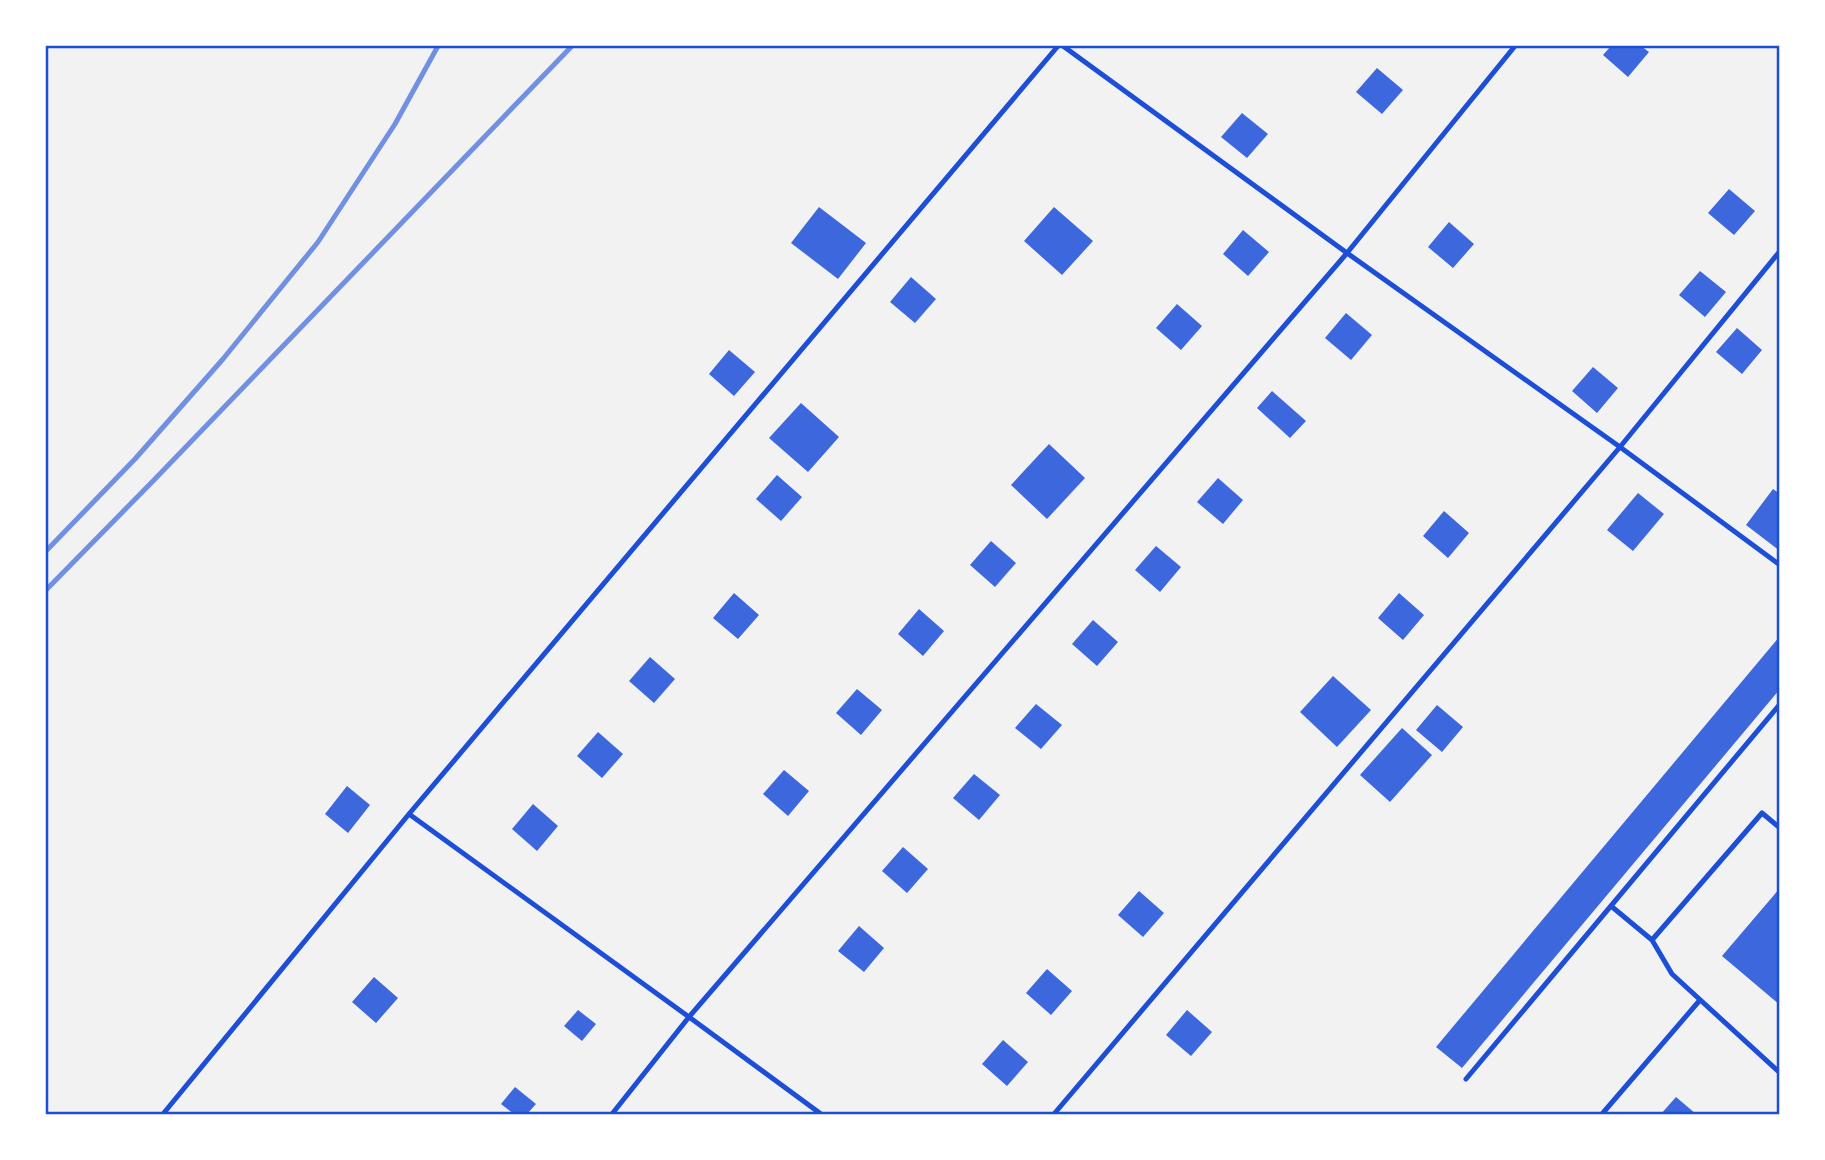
<svg xmlns="http://www.w3.org/2000/svg" width="1825" height="1160" viewBox="0 0 1825 1160" font-family="'Sofia Sans Condensed',sans-serif">
	<style>
		.building { fill: #3d67dc }
		.lines { fill: none; stroke-linecap: round; stroke-linejoin: round }
		.service { stroke: #1d4ed8; stroke-width: 5 }
		.rail { stroke: #7290e2; stroke-width: 5 }
		.neatline { fill: none; stroke: #1d4ed8; stroke-width: 2.5 }
	</style>
	<rect width="100%" height="100%" fill="#f2f2f2"/>
	<path class="building" d="M1611 46H1641L1649 52 1628 77 1603 55Z
		M1377 68 1403 90 1382 114 1356 92Z
		M1242 113 1268 134 1247 158 1221 137Z
		M1729 189 1755 211 1734 235 1708 213Z
		M819 207 866 243 838 279 791 243Z
		M1054 207 1093 241 1062 275 1024 241Z
		M1449 222 1474 244 1453 268 1428 247Z
		M1243 230 1269 252 1248 276 1223 254Z
		M1700 271 1726 292 1705 317 1679 295Z
		M911 277 936 299 915 323 890 302Z
		M1177 304 1202 326 1181 350 1156 328Z
		M1346 313 1372 335 1351 360 1325 338Z
		M1737 328 1762 350 1742 374 1716 352Z
		M729 350 755 372 734 396 709 374Z
		M1593 367 1618 388 1597 413 1572 391Z
		M1272 391 1306 421 1290 438 1257 408Z
		M801 403 839 437 808 472 769 438Z
		M1049 444 1085 478 1047 519 1011 485Z
		M777 475 802 497 781 521 756 499Z
		M1218 478 1243 500 1223 524 1197 502Z
		M1773 489 1780 494V551L1746 525Z
		M1638 493 1664 514 1633 551 1607 530Z
		M1444 511 1469 533 1448 558 1423 536Z
		M991 541 1016 563 995 587 970 565Z
		M1156 546 1181 567 1160 592 1135 570Z
		M734 593 759 615 738 639 713 618Z
		M1399 593 1424 615 1403 640 1378 618Z
		M919 609 944 631 923 656 898 634Z
		M1093 620 1118 642 1097 666 1072 644Z
		M1780 636V689L1462 1068 1436 1047Z
		M650 657 675 679 654 703 629 681Z
		M1333 676 1371 710 1337 747 1300 712Z
		M857 689 882 710 861 735 836 713Z
		M1036 704 1062 725 1041 749 1015 728Z
		M1437 705 1463 727 1442 752 1416 730Z
		M1402 728 1432 755 1390 802 1360 775Z
		M598 732 623 754 602 778 577 756Z
		M784 770 809 791 788 816 763 794Z
		M974 774 1000 795 979 820 953 798Z
		M347 786 370 805 348 833 325 814Z
		M533 804 558 826 537 851 512 829Z
		M903 847 928 869 907 893 882 871Z
		M1780 888V1005L1722 956Z
		M1139 891 1164 913 1143 937 1118 915Z
		M859 926 884 948 864 972 838 951Z
		M1047 969 1072 991 1051 1015 1026 993Z
		M374 977 398 998 376 1023 352 1002Z
		M578 1010 596 1024 582 1041 564 1026Z
		M1187 1010 1212 1032 1191 1056 1166 1035Z
		M1003 1040 1028 1062 1007 1086 982 1064Z
		M515 1087 536 1104 527 1114H514L501 1104Z
		M1676 1097 1696 1114H1661Z"/>
	<g class="lines">
		<path class="service" d="M1063 46 1347 253 1620 447 1780 565
			M409 814 689 1017 821 1114
			M1611 906 1652 940 1672 974 1780 1073
			M1652 940 1762 813 1780 828
			M1466 1079 1780 704
			M163 1114 409 814 1058 46
			M612 1114 689 1017 1347 253 1515 46
			M1054 1114 1620 447 1780 251
			M1602 1114 1700 1000"/>
		<path class="rail" d="M46 551 135 459 223 359 318 242 395 124 438 46
			M46 590 154 480 572 46"/>
	</g>
	<rect width="1825" height="1160" fill="none" stroke="#ffffff" stroke-width="94"/>
	<rect x="47" y="47" width="1731" height="1066" class="neatline"/>
</svg>
